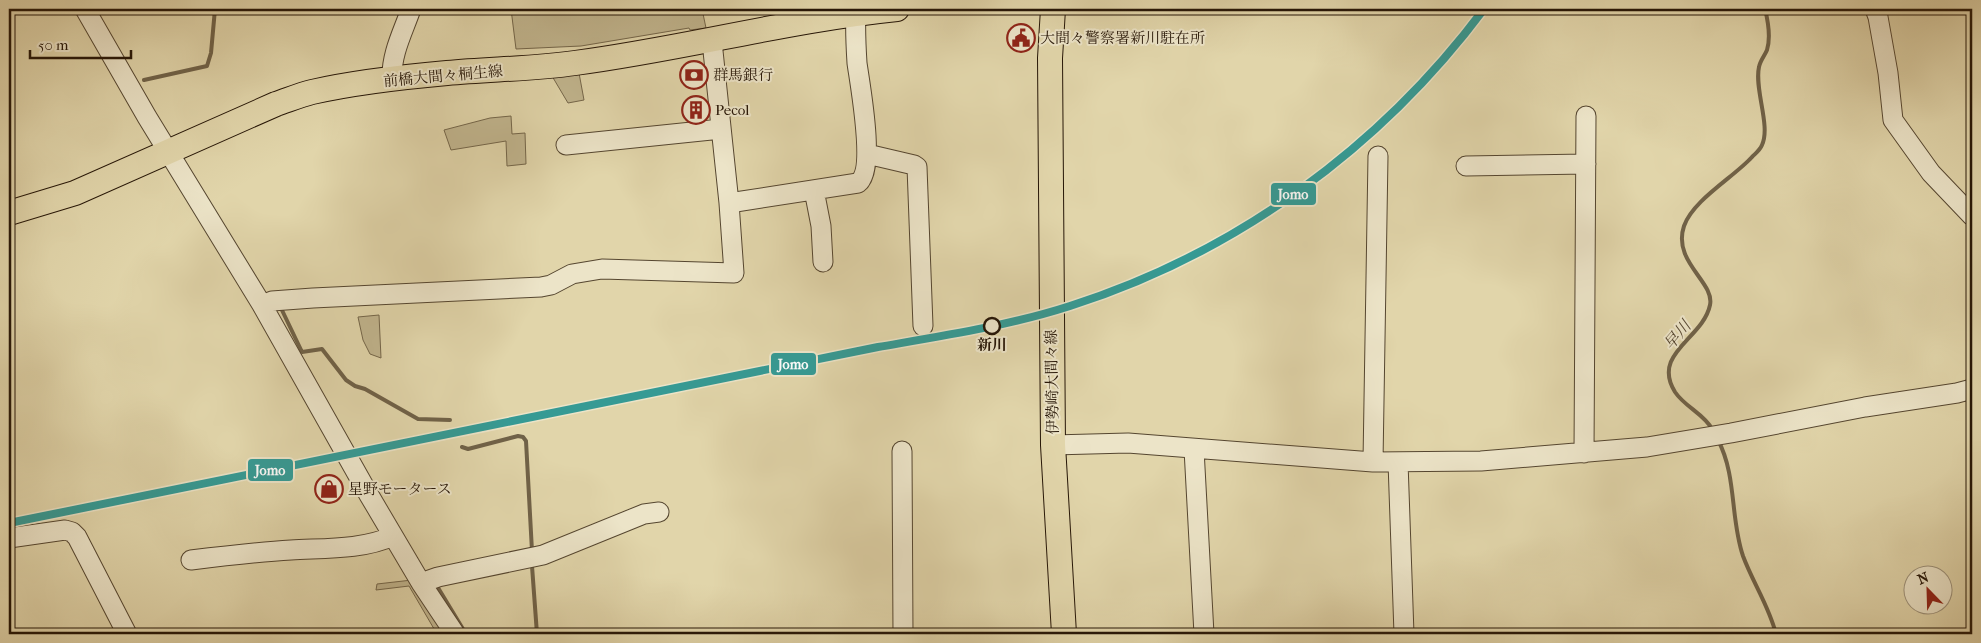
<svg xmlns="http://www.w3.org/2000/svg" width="1981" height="643" viewBox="0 0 1981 643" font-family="'IM FELL French Canon','Noto Serif JP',serif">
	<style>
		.green { fill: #c1b58e; stroke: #74664a }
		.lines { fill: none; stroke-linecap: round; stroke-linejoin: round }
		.stream { stroke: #706248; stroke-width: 4 }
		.minor-casing { stroke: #554630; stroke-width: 21 }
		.major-casing { stroke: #261607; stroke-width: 26 }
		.minor { stroke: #ece4c8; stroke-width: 19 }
		.major { stroke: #e1d5aa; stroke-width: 24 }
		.rail-1-casing { stroke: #ece4c8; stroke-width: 11 }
		.rail-1 { stroke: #369a94; stroke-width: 8 }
		.stop-dot { fill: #ece4c8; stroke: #261607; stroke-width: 2.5 }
		.labels { text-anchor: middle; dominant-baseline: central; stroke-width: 4; stroke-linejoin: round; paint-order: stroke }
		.poi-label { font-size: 15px; fill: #261607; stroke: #ece4c8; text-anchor: start }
		.street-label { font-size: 15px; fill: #261607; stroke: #ece4c8 }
		.stop-label { font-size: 15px; font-weight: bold; fill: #261607; stroke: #ece4c8 }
		.water-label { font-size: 16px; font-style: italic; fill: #574832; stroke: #ece4c8 }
		.line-badge { stroke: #ece4c8; stroke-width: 2 }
		.badge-label { font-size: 14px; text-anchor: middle; font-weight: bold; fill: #fff }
	</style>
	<rect width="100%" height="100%" fill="#e1d5aa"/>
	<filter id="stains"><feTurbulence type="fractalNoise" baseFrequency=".004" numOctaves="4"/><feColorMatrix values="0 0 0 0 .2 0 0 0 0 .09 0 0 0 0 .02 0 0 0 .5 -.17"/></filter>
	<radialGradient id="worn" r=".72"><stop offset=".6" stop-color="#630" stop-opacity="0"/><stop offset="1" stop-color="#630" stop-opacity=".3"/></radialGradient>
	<path class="green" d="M511 9H702L706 28 690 30 689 28 581 46 516 49Z
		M579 73 584 100 568 103 552 76Z
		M511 116 512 134 525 133 526 164 507 166 506 141 451 150 444 130 490 118Z
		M379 315 381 358 370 354 363 340 358 317Z
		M412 580 444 634H437L409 586 376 590 377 584Z"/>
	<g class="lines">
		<path class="stream" d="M144 80 207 66 211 53 215 9
			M280 306 302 352 322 349 346 380 355 386 365 389 418 419 450 420
			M1712 429C1704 414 1685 407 1675 392 1651 353 1703 339 1710 305 1715 282 1672 262 1684 226 1693 200 1734 177 1752 157 1756 153 1760 150 1762 145 1771 126 1754 89 1759 67 1760 61 1765 55 1767 50 1771 37 1768 21 1765 9
			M1718 440C1737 476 1730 518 1743 556 1753 583 1769 606 1776 634
			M462 447 468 449 518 436 523 437 526 441 532 551
			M532 566 537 634
			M437 586 466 634"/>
		<defs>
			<path id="minor" d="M85 9 147 117 262 305 369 495 421 583 455 634
				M1875 9 1878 17 1888 73 1893 120 1931 173 1972 216
				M392 79C391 54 403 32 411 9
				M566 145 721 129
				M867 154 914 165 917 167 923 326
				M1466 166 1586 164
				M814 190 821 226 823 262
				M729 203 858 183C876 170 860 85 857 63 856 47 855 30 856 13
				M262 305 272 301 313 298 541 287 551 285 572 274 602 269 734 273 729 203 713 51V39
				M1053 445 1128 443 1373 462 1481 461 1647 447 1731 433 1865 407 1957 393 1972 389
				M1194 449 1204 634
				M902 451 903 634
				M1584 453 1586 116
				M1373 462 1378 156
				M1398 462 1404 634
				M9 538 65 530 72 532 77 537 127 634
				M191 560C224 556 257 552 291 550 324 548 362 550 393 536
				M421 583 438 577 543 555 644 514 659 512"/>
			<path id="major" d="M1053 9 1050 58 1053 445 1064 634
				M9 213 75 193 276 104C288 100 300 95 312 92 356 82 402 77 447 73 490 69 533 69 575 63 683 49 788 20 897 9"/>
		</defs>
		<use href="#minor" class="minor-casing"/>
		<use href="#major" class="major-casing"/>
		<use href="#minor" class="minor"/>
		<use href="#major" class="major"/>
		<defs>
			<path id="rail-1" d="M9 523 878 347C942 336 1008 326 1070 306 1236 253 1380 148 1484 9"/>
		</defs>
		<use href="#rail-1" class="rail-1-casing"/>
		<use href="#rail-1" class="rail-1"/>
	</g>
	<defs>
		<symbol id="civic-ring" viewBox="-11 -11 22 22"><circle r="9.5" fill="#ece4c8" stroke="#8f2418" stroke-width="1.5"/><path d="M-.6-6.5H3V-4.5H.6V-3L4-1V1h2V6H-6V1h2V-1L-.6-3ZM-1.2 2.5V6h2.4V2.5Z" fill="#8f2418"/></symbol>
		<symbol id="bank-ring" viewBox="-11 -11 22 22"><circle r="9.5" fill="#ece4c8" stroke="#8f2418" stroke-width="1.5"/><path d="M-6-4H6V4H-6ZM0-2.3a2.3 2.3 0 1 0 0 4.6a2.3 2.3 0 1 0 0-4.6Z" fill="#8f2418"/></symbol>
		<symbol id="building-ring" viewBox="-11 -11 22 22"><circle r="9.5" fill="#ece4c8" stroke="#8f2418" stroke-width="1.5"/><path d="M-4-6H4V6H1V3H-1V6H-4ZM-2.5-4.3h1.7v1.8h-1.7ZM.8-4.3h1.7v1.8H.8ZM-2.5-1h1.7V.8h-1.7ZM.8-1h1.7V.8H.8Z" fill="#8f2418"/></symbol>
		<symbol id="shop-ring" viewBox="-11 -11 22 22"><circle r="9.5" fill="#ece4c8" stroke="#8f2418" stroke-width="1.5"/><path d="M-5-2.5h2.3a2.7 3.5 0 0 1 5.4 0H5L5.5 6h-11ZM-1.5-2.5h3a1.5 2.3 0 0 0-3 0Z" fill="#8f2418"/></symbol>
	</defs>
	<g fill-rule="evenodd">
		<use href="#civic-ring" x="1005" y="22" width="32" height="32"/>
		<use href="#bank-ring" x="678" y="59" width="32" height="32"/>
		<use href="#building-ring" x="680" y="94" width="32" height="32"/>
		<use href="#shop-ring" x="313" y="473" width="32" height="32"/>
	</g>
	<circle class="stop-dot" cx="992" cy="326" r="8"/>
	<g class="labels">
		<g class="poi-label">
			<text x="1040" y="38">大間々警察署新川駐在所</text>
			<text x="713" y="75">群馬銀行</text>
			<text x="715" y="110">Pecol</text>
			<text x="348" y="489">星野モータース</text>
		</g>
		<g class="street-label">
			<text transform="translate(443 76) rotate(-5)">前橋大間々桐生線</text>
			<text transform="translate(1052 382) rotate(-91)">伊勢崎大間々線</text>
		</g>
		<g class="stop-label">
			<text x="992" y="345">新川</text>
		</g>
		<g class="water-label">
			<text transform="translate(1677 335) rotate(-50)">早川</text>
		</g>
	</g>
	<g class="line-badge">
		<rect x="1270" y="182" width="47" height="24" rx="5" fill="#369a94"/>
		<rect x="770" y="352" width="47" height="24" rx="5" fill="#369a94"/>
		<rect x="247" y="458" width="47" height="24" rx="5" fill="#369a94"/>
	</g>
	<g class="badge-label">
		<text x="1293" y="199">Jomo</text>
		<text x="793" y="369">Jomo</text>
		<text x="270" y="475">Jomo</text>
	</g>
	<rect width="1981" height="643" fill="none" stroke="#e1d5aa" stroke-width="30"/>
	<rect x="10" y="10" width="1961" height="623" fill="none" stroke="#261607" stroke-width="2.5"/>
	<rect x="15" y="15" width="1951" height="613" fill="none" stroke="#261607"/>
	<g transform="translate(1928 590) rotate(337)"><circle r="24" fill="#ece4c8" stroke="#9d927b"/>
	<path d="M0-4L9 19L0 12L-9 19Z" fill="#8f2418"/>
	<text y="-8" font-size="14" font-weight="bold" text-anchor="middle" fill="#261607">N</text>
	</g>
	<path d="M30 50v8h101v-8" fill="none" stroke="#261607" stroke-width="2.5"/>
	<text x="38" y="50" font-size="15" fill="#261607" stroke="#ece4c8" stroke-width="4" paint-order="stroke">50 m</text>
	<rect width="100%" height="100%" filter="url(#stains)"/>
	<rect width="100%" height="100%" fill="url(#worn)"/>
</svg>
